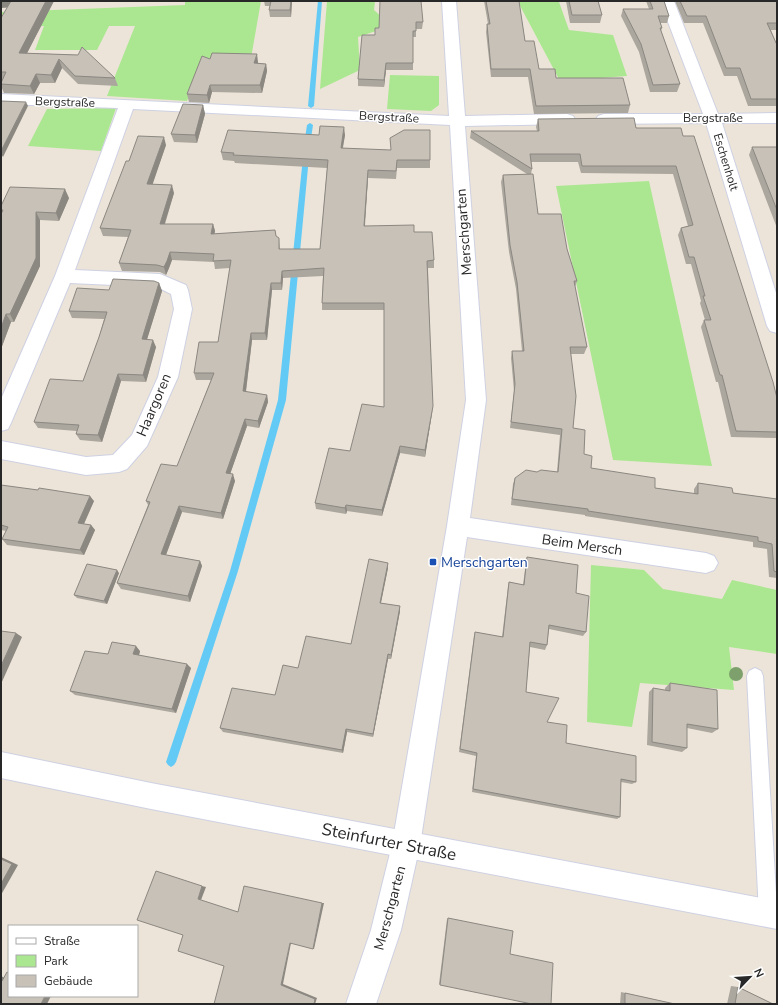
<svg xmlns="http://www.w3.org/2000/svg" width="778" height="1005" viewBox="0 0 778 1005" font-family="'Nunito Sans',sans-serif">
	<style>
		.green { fill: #abe790 }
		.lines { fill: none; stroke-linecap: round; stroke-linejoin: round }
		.stream { fill: #63caf6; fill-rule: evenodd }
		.service-casing { stroke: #ced1e3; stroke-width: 2 }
		.minor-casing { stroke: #ced1e3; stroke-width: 2 }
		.secondary-casing { stroke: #ced1e3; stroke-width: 2 }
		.service { fill: #fff; fill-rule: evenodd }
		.minor { fill: #fff; fill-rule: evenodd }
		.secondary { fill: #fff; fill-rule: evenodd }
		.tree { fill: #7da06c }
		.wall { fill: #aba69e }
		.shaded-wall { fill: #8b8781 }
		.building { fill: #c7c1b8; stroke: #8b8781 }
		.transit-dot { fill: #1a4fb4; stroke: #fff; stroke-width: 1.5 }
		.labels { text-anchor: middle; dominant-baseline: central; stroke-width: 3; stroke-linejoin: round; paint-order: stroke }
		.far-street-label { font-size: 12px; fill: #282828; stroke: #fff }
		.street-label { font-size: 14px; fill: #282828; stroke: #fff }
		.transit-label { font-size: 14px; fill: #164399; stroke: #fff; text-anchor: start }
		.near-street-label { font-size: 17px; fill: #282828; stroke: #fff }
	</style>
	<rect width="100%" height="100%" fill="#ece4d8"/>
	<path class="green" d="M185 1H261L251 58H206L187 101 107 96 135 26H109L97 50H35L44 26 1 28V12L185 5Z
		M327 1H375L374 10 384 19 379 30 358 37 360 70 320 89Z
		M518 2H559L569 30 613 35 627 76 560 81Z
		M390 75 439 76V105L431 111 387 109Z
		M116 108 101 151 28 146 47 109Z
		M649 181 712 466 613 460 556 186Z
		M591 565 644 570 663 589 722 599 732 580 777 590V654L729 647 734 690 640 683 632 727 587 722Z"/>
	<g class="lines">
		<path class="stream" d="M318 1H322L314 106 311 108 308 106Z
			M310 123 313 125 310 145 307 147 304 145 307 125Z
			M306 155 309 157 286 400 238 571 176 762 174 765 171 767 168 765 166 762 230 571 278 400 303 157Z"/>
		<defs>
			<path id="service" d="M755 668 761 671 763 676 777 910 774 919 768 922 762 919 759 913 747 676 749 671Z"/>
			<path id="minor" d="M442 1H456L465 116 567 114 573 116 575 119 573 122 567 124 465 126 486 400 470 518 706 553 714 556 718 563 714 570 706 573 467 537 420 845 401 930 376 1004H346L371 930 392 845 447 526 466 400 450 125 133 109 75 270 160 274 186 285 188 290 192 309 178 377 147 446 127 469 119 472 86 475 1 459V441L86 457 113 455 132 435 158 377 174 309 171 294 157 287 70 283 11 423 8 429 1 431V399L55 276 118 108 1 104V94L449 116Z
				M660 1H674L718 114 777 113V123H722L777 296V333L770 331 767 326 706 123 604 124 598 122 596 119 598 116 604 114H703Z"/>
			<path id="secondary" d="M1 752 151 783 777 901V929L151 809 1 778Z"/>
		</defs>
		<use href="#service" class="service-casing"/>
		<use href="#minor" class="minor-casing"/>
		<use href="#secondary" class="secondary-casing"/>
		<use href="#service" class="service"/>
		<use href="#minor" class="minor"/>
		<use href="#secondary" class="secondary"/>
	</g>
	<circle class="tree" cx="736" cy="674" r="7"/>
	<path class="wall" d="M54 1 27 53 78 55 115 78 118 86 78 84 62 68 55 83H40L34 94 4 93 1 86V83L2 81H1V18Z
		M264 1H292L291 17H270L269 10 270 6H265Z
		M380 1 423 22 422 29H416V37H413V70H386L384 87 358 86V79L375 35 379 28Z
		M484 1H519L525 41 539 69 556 78 630 105 628 113 534 114 528 77H491L486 32 487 24H488Z
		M566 1H598L602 15 600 23H570Z
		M646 1H664L669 16 667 23H660L662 28 661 31 680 84 677 92H650L639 52 621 16 623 9H649Z
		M675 1H777V30H771L777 45V106H748L737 76H724L703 23H684Z
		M210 59 258 62V63L266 64 267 71 262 93 212 92 209 103 189 102 187 94Z
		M203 105 205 114 197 143 174 142 171 134Z
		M538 119 636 128 683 136 777 398V438L731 437 718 382H716L701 327 704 320H705L700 303 701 301 691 264H686L678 235 681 228 688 226 673 174 581 173 578 162H531L532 169 531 174 538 214 567 249 577 281 575 287 587 347 584 354H571L573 428 584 454 591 468 655 488 694 494V489L698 483 733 493 777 499V578L769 577 767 549 753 547V542L585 516V515L511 505 513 484 515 478 537 472H557L560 435 510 428 514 391 511 358 512 351H522L516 289 509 252 501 182 503 175 527 174 470 138 471 131H537L536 127Z
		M319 135H345L343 148 430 160V168H397L396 179 368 178 365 226 414 232 434 260V268H428L432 413 425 457 400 453 382 516 347 511 346 514 316 509 315 503 350 451 384 407V310H322V303L323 276 283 278 282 290H272L267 340H252L246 392 267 395 268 402 259 428 247 426 230 474 235 481 223 519 182 512 166 555 200 561 202 566 190 602 121 589 117 583 148 505 146 501 177 466 211 380H196L194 373 218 342 230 268 215 269 214 262 172 260 169 268 166 275 160 272 122 271 119 263 128 237 103 236 100 228 129 161 166 145 152 184 174 193 165 224H213L215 231 214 234 275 230 276 237 279 238 280 249H320L327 168 235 163 234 161 223 160 221 152Z
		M752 147H777V228L749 155Z
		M69 198 59 221 40 220V266L14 322H11L1 349V206Z
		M159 283 162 291 147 339 156 347 146 382 121 381 102 442 80 440 76 434 77 431 38 428 34 422 83 381 99 337 104 319 72 318 69 311 109 290Z
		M1 485 94 501 84 524 91 525 95 530 84 555 7 545 2 539 6 531 1 530Z
		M527 557 576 593 586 632 583 636 549 629 547 645 545 650 530 647 526 692 547 722 566 743 636 782 632 784 621 782 620 817 617 819 472 792 476 756 459 752 474 636 475 632 502 637 508 587 509 582 523 585 526 562Z
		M388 563V568L381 603 400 606V611L391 659H388L373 737 347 732 343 753 223 732 220 728 275 695 298 668 351 644Z
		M119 573 107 604 77 598 74 595Z
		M140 651 139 655 191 668 176 713 75 695 70 691 108 654Z
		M670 683 718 729 712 733 687 728V748L682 752 647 745 649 692 653 688 665 690V688Z
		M448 918 440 985 439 984 447 919Z
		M731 986 738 987 773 1004H727Z
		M621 992 675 1004H620Z"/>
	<path class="shaded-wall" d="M1 1H14L16 7 1 8Z
		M46 1H54L23 61 19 53Z
		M291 1H292L291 17 290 10Z
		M257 54 258 62 256 71 254 63Z
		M59 59 62 68 55 83 51 75Z
		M386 63V70L384 87V80Z
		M266 64 267 71 262 93 260 85Z
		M36 74 40 83 34 94 30 86Z
		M210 85 212 92 209 103 207 95Z
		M26 102 28 106 3 157 1 154V151Z
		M203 105 205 114 197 143 195 135Z
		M344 127 345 135 341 156V148Z
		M164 137 166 145 150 192 147 184Z
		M368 170V178L364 234V226Z
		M172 185 174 193 162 232 160 224Z
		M65 189 69 198 59 221 56 213Z
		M36 212 40 220V266L14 322 10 314Z
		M213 224 215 231 213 242 211 234Z
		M170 252 172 260 169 268 166 275 164 267Z
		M282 271 283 278 282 290 281 283Z
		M159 283 162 291 145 346 142 339Z
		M271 283 272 290 267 340 265 333Z
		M6 314 11 322 1 349V328Z
		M251 333 252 340 245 398 243 391Z
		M153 340 156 347 146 382 143 375Z
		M118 374 121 381 102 442 98 435Z
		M267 395 268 402 259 428 258 421Z
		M433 406 432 413 425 457V450Z
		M245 419 247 426 228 480 226 473Z
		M400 446V453L382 516V510Z
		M233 474 235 481 223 519 221 513Z
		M90 496 94 501 82 528 78 523Z
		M346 505 347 511 346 514 345 508Z
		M179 506 182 512 164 560 161 554Z
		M91 525 95 530 84 555 80 550Z
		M200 561 202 566 190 602 188 596Z
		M388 563V568L380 607V603Z
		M117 570 119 573 107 604 104 601Z
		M400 606V611L391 659V655Z
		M16 633 22 637 1 684V666Z
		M136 646 140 651 138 659 133 654Z
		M388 654V659L373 737V734Z
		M187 664 191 668 176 713 172 709Z
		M346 729 347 732 343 753 342 750Z
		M1 857 18 865 1 895Z
		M202 886 206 887 201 900 198 899Z
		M322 903H324L314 949H313Z
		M290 943H291L283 984 317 998 315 1004 281 985Z
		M1 976 9 980 2 981 1 980Z
		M45 996H51L47 1004H41Z"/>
	<path class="building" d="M11 1H46L19 53 78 55 82 47 115 78 75 76 59 59 51 75 36 74 30 86 1 84V83L6 72H1V18Z
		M271 1H291L290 10H269Z
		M380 1H421L423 22H416V31H413V63H386L384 80 358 79 362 35H375V28H379Z
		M486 1H519L525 41H534L539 69H555L556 78H623L630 105 536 106 530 69H491L487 24H490Z
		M569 1H598L602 15H572Z
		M650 1H664L669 16H658L662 28H660L680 84 653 85 641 44 623 9H653Z
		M680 1H777V23H767L777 45V99H751L740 68H726L706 16H687Z
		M212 53 257 54 254 63 266 64 260 85H210L207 95 187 94 202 56 210 59Z
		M1 101 26 102 1 151Z
		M183 104 203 105 195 135 171 134Z
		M634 118 636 128H681L683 136H694L773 382 777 398V432L736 431 722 375H720L704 320H711L703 296H705L694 257H689L681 228 693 225 676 166H582L580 154H530L532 169 471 131H539L538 119Z
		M320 126 344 127 341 148 391 150 390 138 404 130H430V160H397L396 171 368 170 364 226 414 225V232H432L434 260 427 261 433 406 425 450 400 446 382 510 346 505 345 508 315 503 329 448 350 451 362 404 384 407V303H322L324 268 282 271 281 283H271L265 333H251L243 391 267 395 258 421 245 419 226 473 233 474 221 513 179 506 161 554 200 561 188 596 117 583 150 502 146 501 161 464 177 466 214 373H194L199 342H218L231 260 213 261 214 254 170 252 167 261 164 267 157 265 119 263 131 230 100 228 126 161H129L138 136 164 137 147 184 172 185 160 224H213L211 234 275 230 276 236 279 238V249H320L328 160 233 155 234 153 221 152 228 130 319 135Z
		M752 147H777V210Z
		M533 174 538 214H561L567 249 577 281H574L587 347H570L576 396 573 428 585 430 584 454 592 456 591 468 655 478V488L698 494V483L732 488 733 493 777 499V572L774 571 772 544 758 541V537L588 511V509L512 499 515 478 526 470 537 472 541 470 558 472 562 429 511 422 515 384 512 351H524L517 282 510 245 503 175Z
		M10 187 65 189 56 213 36 212V258L10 314H6L1 328V214L3 210H1V206Z
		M113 279 154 281 159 283 142 339 153 340 143 375 118 374 98 435 76 434 79 425 34 422 50 379 83 381 99 337 107 312 69 311 77 288 109 290Z
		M1 485 38 490 39 488 90 496 78 523 91 525 80 550 2 539 8 527 1 525Z
		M527 557 578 565 576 593 589 596 586 632 549 625 547 645 530 642 526 692 559 698 547 722 567 725 566 743 636 756V782L621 779 620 817 473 789 477 753 460 749 475 632 503 637 509 582 524 585Z
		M369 559 388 563 380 603 400 606 391 655 388 654 373 734 346 729 342 750 220 728 232 688 275 695 283 665 298 668 306 636 351 644Z
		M87 564 117 570 104 601 74 595Z
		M1 631 16 633 1 666Z
		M112 642 136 646 133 654 187 664 172 709 70 691 85 651 108 654Z
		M670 683 717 690 718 729 687 724V748L652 742 653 688 670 691Z
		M1 859 12 864 1 884Z
		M156 871 202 886 198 899 238 912 244 886 322 903 313 949 290 943 281 985 315 999 314 1004H214L224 966 178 951 183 935 137 920Z
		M448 918 513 931 510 954 553 963 551 1004H532L440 985Z
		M7 972 9 973V996H45L41 1004H1V980L2 981Z
		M738 987 773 1004H735Z
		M625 993 675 1004H625Z"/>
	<rect class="transit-dot" x="429" y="558" width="8" height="8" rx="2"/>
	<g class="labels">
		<g class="far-street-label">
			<text transform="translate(65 102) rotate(2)">Bergstraße</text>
			<text transform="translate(389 117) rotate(3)">Bergstraße</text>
			<text x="713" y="118">Bergstraße</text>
			<text transform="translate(726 162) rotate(73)">Eschenholt</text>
		</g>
		<g class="street-label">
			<text transform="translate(464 232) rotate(-94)">Merschgarten</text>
			<text transform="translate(154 405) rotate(-67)">Haargoren</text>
			<text transform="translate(582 545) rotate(8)">Beim Mersch</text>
			<text transform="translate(390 908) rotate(-75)">Merschgarten</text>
		</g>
		<g class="transit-label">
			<text x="441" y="562">Merschgarten</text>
		</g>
		<g class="near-street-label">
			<text transform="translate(389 842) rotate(11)">Steinfurter Straße</text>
		</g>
	</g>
	<rect width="778" height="1005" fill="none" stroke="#282828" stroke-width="4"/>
	<rect x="8" y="925" width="130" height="72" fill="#ffffff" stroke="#a9a9a9"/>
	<rect x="16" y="938" width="20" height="6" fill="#ffffff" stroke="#a9a9a9"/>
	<text x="44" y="945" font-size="12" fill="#282828">Straße</text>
	<rect x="16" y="955" width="20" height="12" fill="#abe790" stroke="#a9a9a9"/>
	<text x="44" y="965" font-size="12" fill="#282828">Park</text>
	<rect x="16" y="975" width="20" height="12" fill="#c7c1b8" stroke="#a9a9a9"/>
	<text x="44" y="985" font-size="12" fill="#282828">Gebäude</text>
	<g transform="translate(750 977) rotate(65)" stroke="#ffffff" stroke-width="3" paint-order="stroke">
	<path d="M0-3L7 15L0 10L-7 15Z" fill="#282828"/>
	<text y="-6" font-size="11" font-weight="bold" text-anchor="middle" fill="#282828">N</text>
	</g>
</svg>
